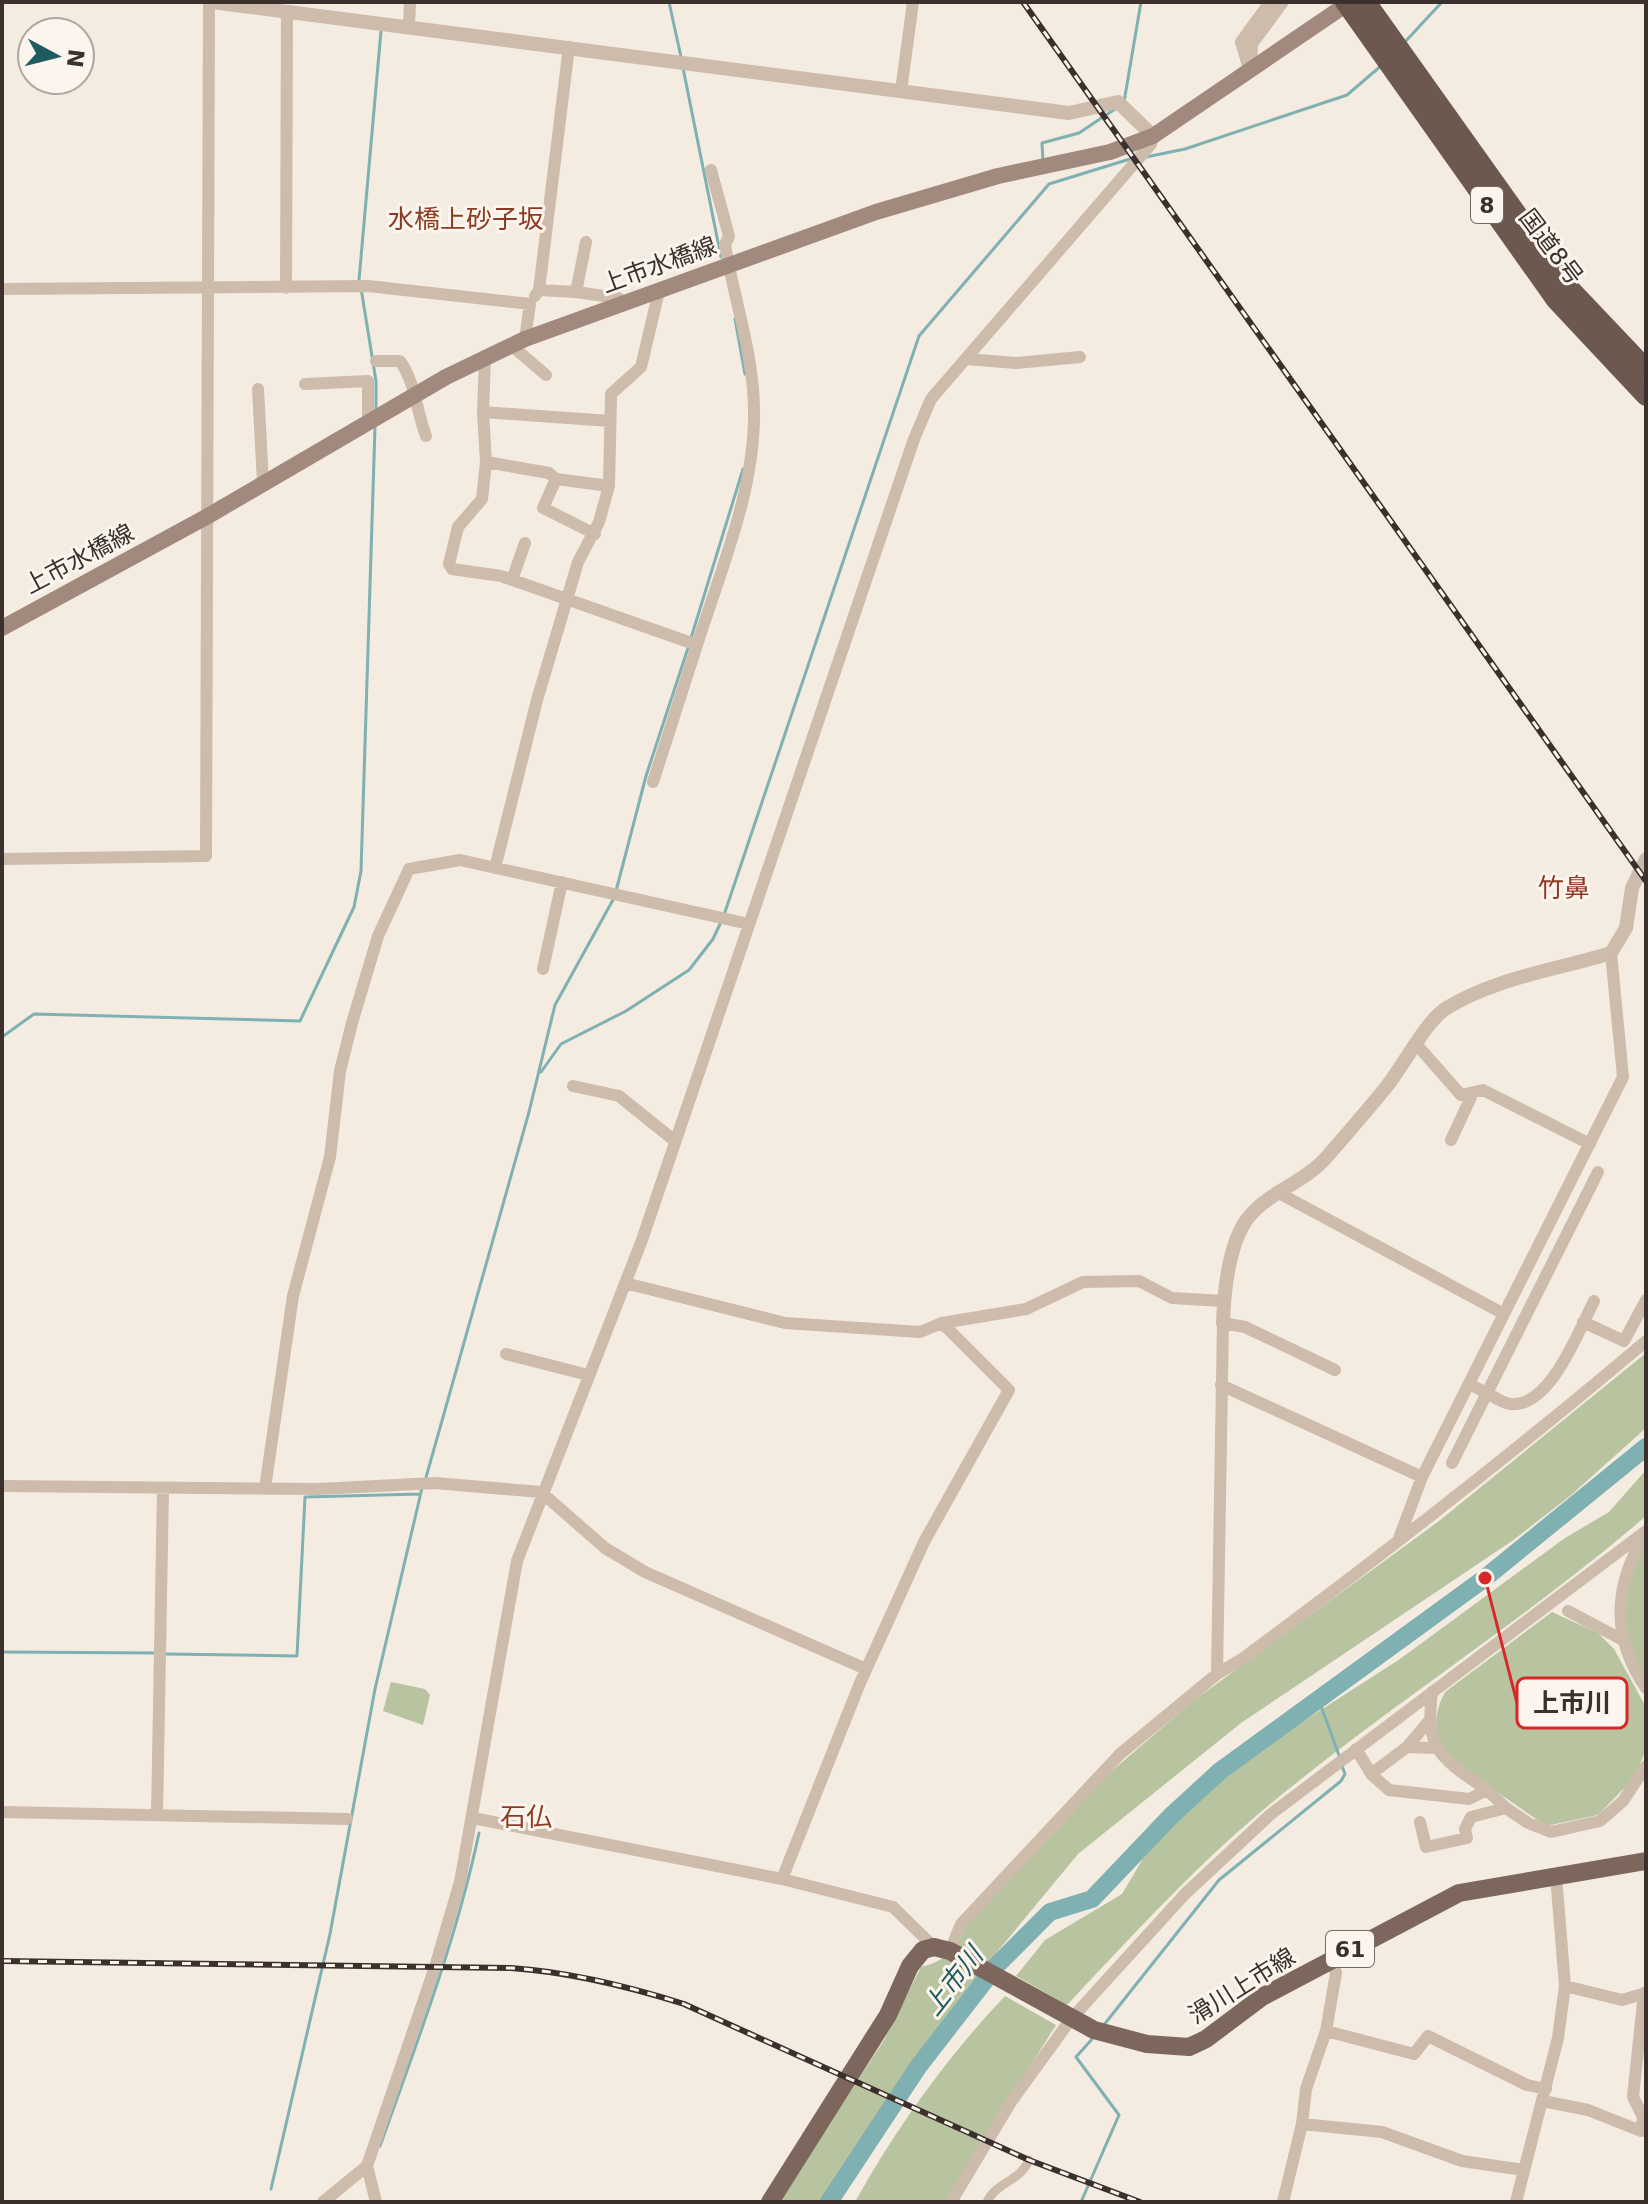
<svg xmlns="http://www.w3.org/2000/svg" width="1648" height="2204" viewBox="0 0 1648 2204" font-family="'DejaVu Sans','Noto Sans JP',sans-serif">
	<style>
		.green { fill: #b8c4a0 }
		.lines { fill: none; stroke-linecap: round; stroke-linejoin: round }
		.stream { stroke: #7fb0b2; stroke-width: 3 }
		.river { stroke: #7fb0b2; stroke-width: 18 }
		.pedestrian { stroke: #cdbbac; stroke-width: 9 }
		.minor { stroke: #cdbbac; stroke-width: 12 }
		.tertiary { stroke: #cdbbac; stroke-width: 14 }
		.secondary { stroke: #a18a7d; stroke-width: 16 }
		.primary { stroke: #7d675c; stroke-width: 18 }
		.trunk { stroke: #6c584f; stroke-width: 20 }
		.rail-casing { stroke: #3b302b; stroke-width: 6 }
		.rail { stroke: #fbf5ee; stroke-width: 3; stroke-dasharray: 9; stroke-linecap: butt }
		.labels { text-anchor: middle; dominant-baseline: central; stroke-width: 6; stroke-linejoin: round; paint-order: stroke }
		.shield { fill: #fbf5ee; stroke: #756b66; stroke-width: 2 }
		.shield-label { font-size: 22px; font-weight: bold; fill: #3b302b }
		.street-label { font-size: 24px; fill: #3b302b; stroke: #fbf5ee }
		.neighbourhood-label { font-size: 26px; fill: #8c3b22; stroke: #fbf5ee }
		.water-label { font-size: 26px; font-style: italic; fill: #1f5a5e; stroke: #fbf5ee }
		.leader { fill: none; stroke: #d62828; stroke-width: 3 }
		.callout-dot { fill: #d62828; stroke: #fbf5ee; stroke-width: 3 }
		.callout { fill: #fbf5ee; stroke: #d62828; stroke-width: 3 }
		.callout-label { font-size: 26px; text-anchor: middle; font-weight: bold; fill: #3b302b }
	</style>
	<rect width="100%" height="100%" fill="#f4ebe1"/>
	<path class="green" d="M1646 1353V1428L1570 1496 1512 1541 1241 1723 1078 1854 988 1963 823 2202H778L884 2040 921 1967C950 1960 958 1946 969 1919L1105 1777 1193 1701 1439 1521Z
		M1646 1470V1516C1522 1623 1381 1710 1256 1816 1188 1874 1128 1940 1067 2005L1016 1976 1045 1940 1122 1894 1176 1803 1400 1659 1565 1538 1609 1512Z
		M1646 1544V1679C1640 1667 1628 1653 1626 1640 1621 1607 1630 1571 1646 1544Z
		M1552 1612 1598 1633 1614 1649 1646 1707V1749L1635 1777 1598 1815 1546 1826 1451 1760C1434 1740 1432 1715 1445 1692Z
		M391 1682 425 1689 430 1695 423 1725 383 1711Z
		M1005 1996 1056 2025 945 2202H855C896 2128 947 2057 1005 1996Z"/>
	<g class="lines">
		<path class="stream" d="M669 2 681 57
			M1404 43 1442 2
			M683 68 721 257
			M1124 102 1141 2
			M1146 157 1185 149 1347 95 1382 65
			M1043 161 1042 143 1079 133 1115 109
			M359 280 381 31
			M361 288 376 381V411
			M735 319 745 374
			M691 638 743 469
			M616 891 646 776 689 645
			M724 915 919 336 1049 184 1130 159
			M2 1037 34 1014 300 1021 354 907 361 871 375 427
			M541 1072 561 1044 626 1011 689 970 713 939 721 922
			M425 1481 529 1112 555 1005 614 898
			M2 1652 158 1653
			M166 1654 297 1656 305 1497 420 1494
			M1318 1698 1340 1758
			M1103 2026 1219 1880 1341 1781 1345 1774 1342 1766
			M380 2146C417 2042 456 1941 479 1833
			M271 2189 330 1934 375 1689 422 1488
			M1081 2202 1119 2115 1076 2057 1093 2038"/>
		<path class="river" d="M829 2202 918 2067 997 1965 1050 1912 1092 1899 1171 1816 1220 1771 1485 1578 1646 1447"/>
		<path class="pedestrian" d="M987 2202C996 2182 1021 2181 1029 2160"/>
		<path class="minor" d="M409 26 410 2
			M1251 65 1252 44 1283 2
			M1250 72 1241 42 1270 2
			M901 91 913 2
			M586 242 576 292 618 298 625 303
			M286 288 287 12
			M2 289 368 286 530 304 525 339
			M539 290 569 47
			M535 296 539 290 576 292
			M512 346 546 375
			M485 358 483 412 610 421
			M966 359 1016 363 1080 357
			M376 361H400C416 384 416 410 426 436
			M305 384 368 381V421
			M258 389 263 482
			M483 412 486 462 549 473 556 479 609 486
			M486 462 482 499 458 527 449 564 452 569 501 576 697 645C721 569 756 488 754 408 753 352 734 299 725 245L729 236 711 170
			M556 479 543 508 595 534
			M512 580 525 543
			M653 782 697 645
			M2 859 206 856 209 2
			M495 868 537 700 578 562 599 522 609 486 611 394 641 367 659 291
			M543 969 562 882
			M1417 1045 1461 1095 1483 1090 1590 1144
			M573 1086 619 1096 675 1141
			M1451 1140 1473 1093
			M1277 1192 1504 1314
			M625 1283 785 1323 920 1332 942 1323 1026 1309 1083 1282 1139 1281 1172 1298 1224 1301
			M1583 1322 1624 1341 1646 1300
			M506 1354 588 1375
			M1469 1384 1487 1393 1598 1172
			M1221 1385 1422 1477
			M1452 1463 1487 1393C1494 1397 1503 1403 1510 1404 1550 1409 1579 1330 1594 1301
			M2 1486 318 1489 435 1483 541 1492 605 1548 645 1572 866 1669
			M265 1488 293 1296 330 1157 340 1071 352 1023 378 936 409 869 460 860 749 924
			M1643 1538C1613 1588 1612 1639 1646 1688
			M1398 1541 1422 1477 1623 1077 1611 953
			M1568 1611 1621 1639
			M1217 1674 1223 1323 1245 1327 1335 1370
			M1428 1722 1407 1747 1436 1748
			M1356 1749 1372 1775 1389 1790 1469 1799 1487 1790C1441 1758 1425 1751 1432 1692
			M1371 1774 1407 1747
			M1506 1808 1528 1823 1551 1832 1600 1821 1623 1801 1646 1766
			M2 1812 347 1819
			M157 1815 163 1490
			M473 1818 782 1879 893 1907 934 1947
			M1420 1822 1426 1847 1467 1838 1465 1829 1471 1817 1506 1808 1487 1790
			M782 1879 860 1683 924 1542 1009 1390 942 1323
			M950 1951 961 1924 1120 1754 1217 1674 1242 1659C1380 1557 1515 1452 1646 1341
			M1565 1986 1622 2000 1646 1993
			M1326 2031 1414 2054 1428 2036 1527 2085 1546 2089
			M1543 2101 1588 2110 1641 2131 1643 2117 1633 2097 1644 1993
			M1302 2124 1382 2132 1462 2161 1524 2170
			M367 2166 376 2202
			M323 2202 367 2166 435 1967 460 1882 517 1561 642 1240 914 439 931 399 1151 144 1153 136
			M951 2202 1011 2102 1071 2019 1185 1894 1271 1814 1646 1531
			M1283 2202 1302 2124 1306 2089 1326 2031 1336 1973 1332 1959
			M1516 2202 1558 2038 1565 1986 1556 1876"/>
		<path class="tertiary" d="M212 2 1069 113 1118 102 1153 136
			M1223 1323C1224 1293 1227 1257 1241 1229 1258 1195 1300 1186 1324 1160 1345 1136 1367 1111 1387 1086 1403 1066 1425 1023 1445 1009 1494 978 1556 970 1611 953L1626 928 1632 888 1646 859"/>
		<path class="secondary" d="M2 628 208 516 446 377 525 339 876 212 998 176 1110 152 1153 136 1350 2"/>
		<path class="primary" d="M770 2202 888 2015 910 1966 923 1950 934 1947 950 1951 1094 2030 1147 2044 1189 2047 1206 2039 1262 1997 1459 1893 1646 1861"/>
		<path class="trunk" d="M1345 2 1556 300 1646 396
			M1366 2 1571 290 1646 369"/>
		<defs>
			<path id="rail" d="M1023 2 1646 881
				M2 1961 511 1968C571 1972 627 1986 684 2004L1029 2160 1140 2202"/>
		</defs>
		<use href="#rail" class="rail-casing"/>
		<use href="#rail" class="rail"/>
	</g>
	<g class="labels">
		<g class="shield">
			<rect x="1471" y="187" width="32" height="36" rx="6"/>
			<rect x="1326" y="1931" width="48" height="36" rx="6"/>
		</g>
		<g class="shield-label">
			<text x="1487" y="205">8</text>
			<text x="1350" y="1949">61</text>
		</g>
		<g class="street-label">
			<text transform="translate(1551 247) rotate(53)">国道8号</text>
			<text transform="translate(659 265) rotate(-20)">上市水橋線</text>
			<text transform="translate(79 559) rotate(-28)">上市水橋線</text>
			<text transform="translate(1242 1986) rotate(-32)">滑川上市線</text>
		</g>
		<g class="neighbourhood-label">
			<text x="466" y="219">水橋上砂子坂</text>
			<text x="1564" y="888">竹鼻</text>
			<text x="526" y="1817">石仏</text>
		</g>
		<g class="water-label">
			<text transform="translate(953 1981) rotate(-52)">上市川</text>
		</g>
	</g>
	<path class="leader" d="M1485 1578L1517 1703"/>
	<circle class="callout-dot" cx="1485" cy="1578" r="8"/>
	<rect class="callout" x="1517" y="1678" width="110" height="50" rx="8"/>
	<g class="callout-label">
		<text x="1572" y="1712">上市川</text>
	</g>
	<rect width="1648" height="2204" fill="none" stroke="#3b302b" stroke-width="8"/>
	<g transform="translate(56 56) rotate(97)"><circle r="38" fill="#fbf5ee" stroke="#aea6a0" stroke-width="2"/>
	<path d="M0-6L14 30L0 20L-14 30Z" fill="#1f5a5e"/>
	<text y="-12" font-size="22" font-weight="bold" text-anchor="middle" fill="#3b302b">N</text>
	</g>
</svg>
